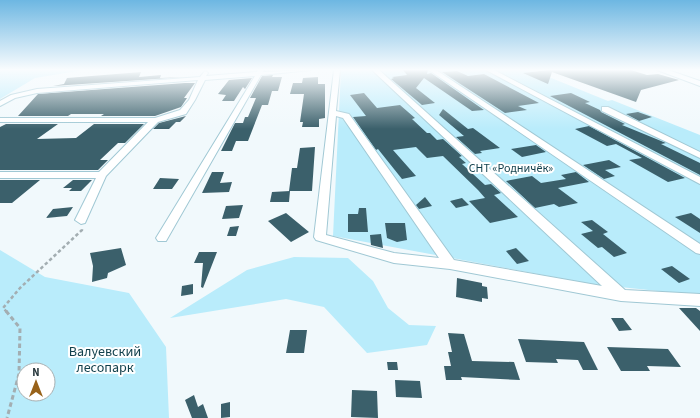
<svg xmlns="http://www.w3.org/2000/svg" width="700" height="418" viewBox="0 0 700 418" font-family="'Source Sans 3',sans-serif">
	<style>
		.green { fill: #b9ecfb; fill-rule: evenodd }
		.building { fill: #3b606b }
		.lines { fill: none; stroke-linecap: round; stroke-linejoin: round }
		.minor-casing { stroke: #a0c8d4; stroke-width: 2 }
		.tertiary-casing { stroke: #a0c8d4; stroke-width: 2 }
		.path-far1 { stroke: #a3aeb2; stroke-width: 2.5; stroke-dasharray: 3.5 2.5; stroke-linecap: butt }
		.path { stroke: #a3aeb2; stroke-width: 3; stroke-dasharray: 4.5 3; stroke-linecap: butt }
		.minor { fill: #fff; fill-rule: evenodd }
		.tertiary { fill: #fff; fill-rule: evenodd }
		.labels { text-anchor: middle; dominant-baseline: central; stroke-width: 4; stroke-linejoin: round; paint-order: stroke }
		.park-label { font-size: 12px; fill: #103f4b; stroke: #fff }
		.near-park-label { font-size: 14px; fill: #103f4b; stroke: #fff }
	</style>
	<rect width="100%" height="100%" fill="#f1f9fc"/>
	<path class="green" d="M0 70H84L35 78 0 99Z
		M341 70H527L539 73 608 101 612 100 700 135V293L686 294 592 284 333 236Z
		M0 250 45 277 129 293 166 347 169 418H0ZM24 370H48V394H24Z
		M294 257 348 258 373 281 388 308 409 325 436 326 427 345 367 353 324 307 286 299 170 318 247 270Z"/>
	<path class="building" d="M403 70H428L427 74 431 73 484 110 472 111 424 78 416 88 435 103 422 105 391 79 394 78 392 77 407 75Z
		M549 70H631L647 75 658 74 679 80 641 90 636 102 552 72 548 84 523 73Z
		M457 71 468 76 484 74 539 103 518 106 527 110 505 113 442 72Z
		M141 72 139 77 161 75 160 78 185 77 53 86 64 84 67 78Z
		M273 75 272 77H282L278 91H272L268 105H262L248 141H236L232 151H221L235 123H243L245 117H248L256 98H250L262 76Z
		M318 77V84H325V118L319 119V127H302L303 122H300L304 94H290L293 83H302L303 78Z
		M252 78 245 89 243 87 234 101H222L226 95 218 94 229 80Z
		M185 83H195L184 98H187L181 107 155 116H101L104 114H71L68 116H18L38 94Z
		M364 93 377 108 400 105 415 118 412 119 427 133H430L437 140 443 139 462 156 459 157 466 163 462 164 485 185 491 184 501 193 494 195 518 217 490 223 469 201 485 198 478 190 443 156 427 158 416 147 393 150 416 176 402 179 378 149 376 150 353 117 366 116 350 95Z
		M571 93 590 102 585 103 600 110 601 112 625 124 622 125 666 143 661 144 700 163V175L550 96Z
		M443 109 468 129 473 128 500 148 480 151 482 153 475 154 456 137 464 136 439 115Z
		M638 112 652 117 639 121 626 114Z
		M186 116 180 122H176L169 129H153L159 123Z
		M6 124H58L37 139 76 138 94 124H144L125 143H118L100 160H108L98 170H0V127Z
		M589 126 685 178 668 182 629 160 642 158 616 144 607 146 575 129Z
		M536 145 546 152 522 157 511 149Z
		M315 147 312 191H289L292 168H297L300 148Z
		M609 160 621 167 605 170 615 176 604 179 583 165Z
		M212 172H224L220 183 232 182 229 192 202 193Z
		M576 172 589 182 558 188 578 203 559 207 554 204 535 208 506 181 532 176 541 183 566 179 561 175Z
		M160 178 179 179 172 189H153Z
		M0 180H40L12 203H0Z
		M73 180H92L81 191H69L72 188H63Z
		M290 191 289 202H270L272 192Z
		M425 197 432 206 419 209 416 205Z
		M462 198 469 205 456 208 450 201Z
		M243 205 239 218 222 219 226 206Z
		M73 207 67 216 46 218 53 209Z
		M359 208H366L368 232H348V214H358Z
		M286 213 309 232 291 242 268 221Z
		M691 213 700 219V233L675 217Z
		M592 220 608 232 603 234 627 253 614 257 602 247 598 248 581 234 593 231 581 222Z
		M385 223H405L407 240 397 242 387 238Z
		M239 226 236 236H227L230 227Z
		M381 234 383 248 371 245 370 235Z
		M121 248 126 265 108 273 107 278 92 282 93 266 90 253Z
		M516 248 529 261 517 264 506 251Z
		M199 252H217L203 288 201 287 203 263H194Z
		M672 266 690 279 679 283 661 269Z
		M457 278 482 283V286L487 287 488 299 482 298V302L456 297Z
		M193 284V294L181 296 182 286Z
		M679 308H696L700 311V331Z
		M611 318H623L632 330 619 331Z
		M290 330H307L304 353H286Z
		M448 333 464 334 472 361 514 362 520 380 461 377 462 380H446L444 366H451L448 352H452Z
		M518 339 584 342 598 370H583L578 360 556 359 558 363 526 362Z
		M607 347 668 349 681 367 647 366 650 371H621Z
		M387 362H397L398 370H388Z
		M395 380 420 381 422 398 396 397Z
		M352 390 377 391 378 418 351 417Z
		M194 395 198 407 203 404 208 418H192L185 400Z
		M230 402V417L221 418V404Z"/>
	<g class="lines">
		<defs>
			<path id="minor" d="M258 70H264L263 72 311 70 261 75 166 241H158L156 238 255 76 205 80 195 100 186 114 158 122 106 176 85 223 81 224 75 220 96 178H0V172H99L148 122H0V118H155L180 110 189 100 198 80 37 93 15 98 0 106V101L11 95 37 89 200 77 205 71 208 73 206 76 257 72Z
				M334 70H340L336 111 349 114 454 260 602 286 372 70H379L625 290 700 294V306L621 301 450 269 394 263 316 240 314 237ZM336 116 343 118 439 258 394 253 326 235Z
				M429 70H436L700 244V254L696 253Z
				M486 70H494L700 177V184Z
				M602 107H608L700 152V158L602 111Z"/>
			<path id="tertiary" d="M657 70H668L700 81V86Z"/>
		</defs>
		<use href="#minor" class="minor-casing"/>
		<use href="#tertiary" class="tertiary-casing"/>
		<path class="path-far1" d="M7 312 3 308 20 288 82 230V228"/>
		<path class="path" d="M6 311 20 328 19 374 7 418"/>
		<use href="#minor" class="minor"/>
		<use href="#tertiary" class="tertiary"/>
	</g>
	<linearGradient id="sky" x2="0" y2="1"><stop stop-color="#6db7e2"/><stop offset="0.54" stop-color="#f9fcfe"/><stop offset="1" stop-color="#f9fcfe" stop-opacity="0"/></linearGradient>
	<rect width="700" height="129" fill="url(#sky)"/>
	<g class="labels">
		<g class="park-label">
			<text x="511" y="168">СНТ «Родничёк»</text>
		</g>
		<g class="near-park-label">
			<text x="105" y="352">Валуевский<tspan x="105" dy="16">лесопарк</tspan></text>
		</g>
	</g>
	<g transform="translate(36 382)"><circle r="19" fill="#ffffff" stroke="#a9b0b2"/>
	<path d="M0-3L7 15L0 10L-7 15Z" fill="#98621a"/>
	<text y="-6" font-size="11" font-weight="bold" text-anchor="middle" fill="#29393e">N</text>
	</g>
</svg>
